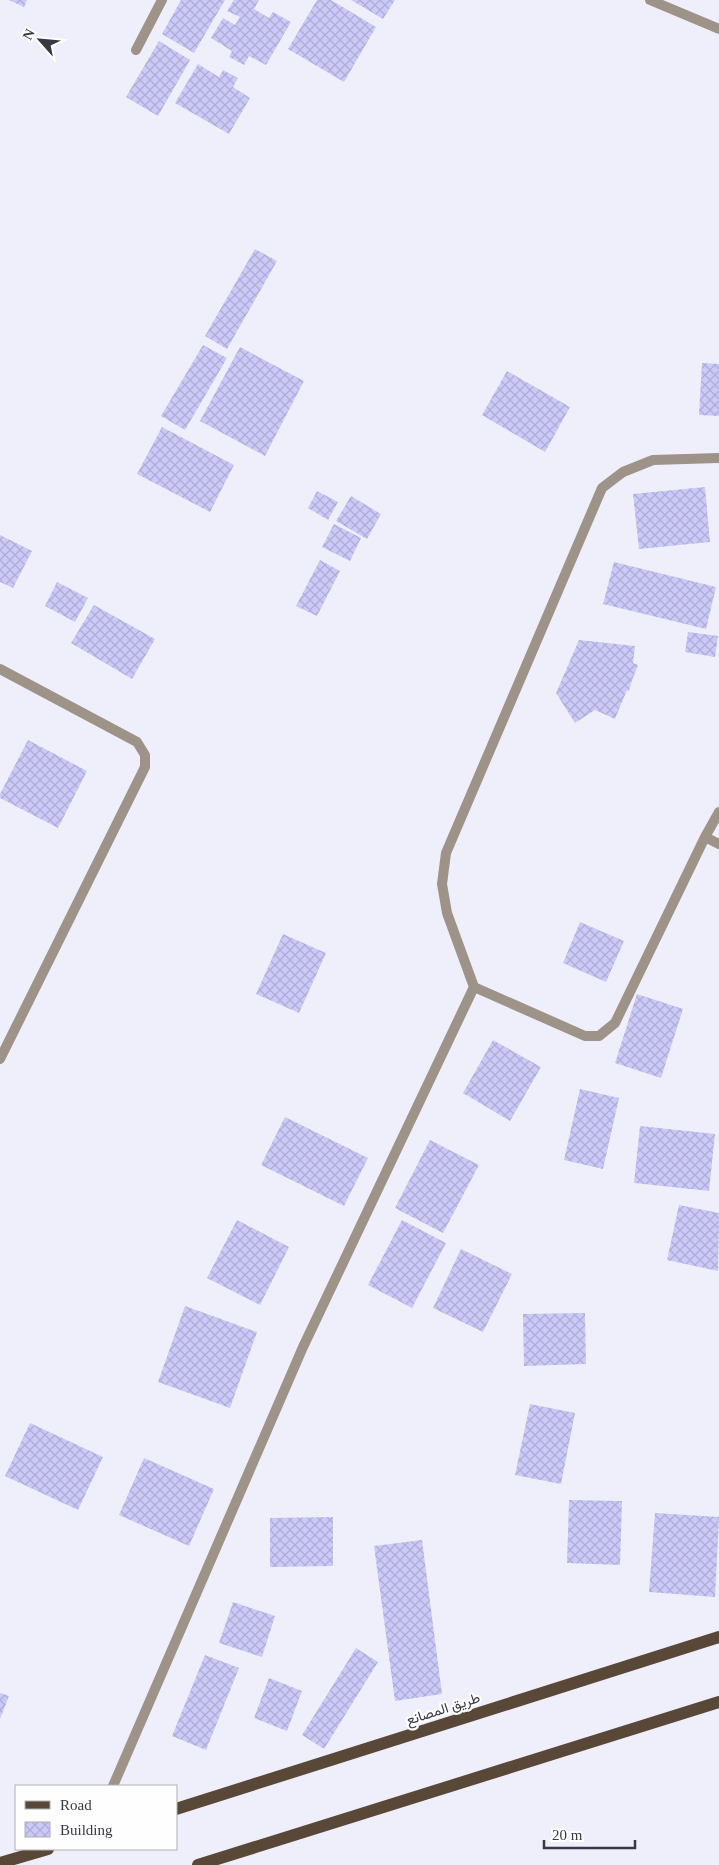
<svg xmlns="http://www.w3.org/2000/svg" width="719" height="1865" viewBox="0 0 719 1865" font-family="'Times New Roman',Vazirmatn,serif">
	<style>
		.building { fill: url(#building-cross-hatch) }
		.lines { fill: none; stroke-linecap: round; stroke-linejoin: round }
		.street { stroke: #9d9389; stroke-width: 10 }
		.primary { stroke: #594837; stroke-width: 12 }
		.labels { text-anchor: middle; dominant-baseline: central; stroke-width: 4.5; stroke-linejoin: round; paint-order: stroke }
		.street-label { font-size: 14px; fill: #393945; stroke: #fefefe }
	</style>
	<defs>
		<pattern id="building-cross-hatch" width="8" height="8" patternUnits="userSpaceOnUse" patternTransform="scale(1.25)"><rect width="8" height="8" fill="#cbc9f7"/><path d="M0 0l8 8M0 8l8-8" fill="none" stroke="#afadd5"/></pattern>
	</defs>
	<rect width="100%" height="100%" fill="#efeffc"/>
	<path class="building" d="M9 0H27L24 7Z
		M181 0H225L194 53 162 34Z
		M234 0H259L254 9 269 18 273 12 291 22 266 65 249 56 244 65 229 57 232 51 211 38 223 18 235 25 240 17 227 11Z
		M317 0H331L376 27 344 82 288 49Z
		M351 0H395L383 19Z
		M159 41 190 60 158 116 126 97Z
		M198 64 219 77 223 70 238 78 233 87 250 98 229 134 175 103Z
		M255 249 277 261 227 349 205 336Z
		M203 345 227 358 185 430 161 416Z
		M240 347 304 381 265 456 200 421Z
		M702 363 719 364V416L699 415Z
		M507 371 570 407 545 452 482 415Z
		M162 427 234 465 210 512 137 474Z
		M705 487 710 542 639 549 633 494Z
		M317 491 338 502 328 520 308 508Z
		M351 496 381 514 367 539 336 521Z
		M334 524 361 538 350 561 322 547Z
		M0 535 32 551 13 588 0 582Z
		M320 560 340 571 317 616 296 606Z
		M614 562 716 587 706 629 603 604Z
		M57 582 88 598 75 622 45 606Z
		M94 605 155 639 132 679 71 643Z
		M688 632 718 636 715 657 685 652Z
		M579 640 635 646 633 663 638 665 631 683 629 691 627 690 615 719 595 710 575 723 556 693Z
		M28 740 87 771 58 828 0 798V794Z
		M580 922 624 941 606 982 563 963Z
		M283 934 326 953 299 1013 256 994Z
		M637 994 683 1009 661 1078 615 1063Z
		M493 1040 541 1067 510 1121 463 1093Z
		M580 1089 619 1098 603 1169 564 1160Z
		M285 1117 368 1158 344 1206 261 1165Z
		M640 1126 715 1134 709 1191 634 1183Z
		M430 1140 479 1165 443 1233 395 1208Z
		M679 1205 719 1213 718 1271 667 1260Z
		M237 1220 289 1247 260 1305 207 1278Z
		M402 1220 446 1243 412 1308 368 1285Z
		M461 1249 512 1274 483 1332 433 1308Z
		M185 1306 257 1332 230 1408 158 1382Z
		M585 1313 586 1364 524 1366 523 1314Z
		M530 1404 575 1413 561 1484 515 1475Z
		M30 1423 103 1457 78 1510 5 1476Z
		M144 1458 214 1489 189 1546 119 1515Z
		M569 1500 622 1501 620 1565 567 1563Z
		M655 1513 719 1517 715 1597 649 1592Z
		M333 1517V1566L270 1567V1518Z
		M422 1540 442 1694 395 1701 374 1546Z
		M233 1602 275 1616 262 1657 219 1643Z
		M356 1648 378 1662 324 1749 302 1735Z
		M205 1655 239 1668 206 1750 172 1736Z
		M269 1678 302 1691 287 1731 254 1718Z
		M0 1693 9 1696 0 1719Z"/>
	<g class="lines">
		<path class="street" d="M650 0 719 29
			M136 50 162 0
			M719 458 653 460 623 472 602 488 446 853 442 884 447 913 474 987 585 1036H599L615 1023 705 837 719 812
			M0 669 137 742 145 755V767L0 1059
			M705 837 719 844
			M113 1786 303 1347 474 987"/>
		<path class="primary" d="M176 1809 719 1637
			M0 1863 48 1849
			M198 1865 719 1702"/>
	</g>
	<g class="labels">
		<g class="street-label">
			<text transform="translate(443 1709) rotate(-18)">طريق المصانع</text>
		</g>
	</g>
	<rect x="15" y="1785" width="162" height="65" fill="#fefefe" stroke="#afafb4"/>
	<rect x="25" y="1801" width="25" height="8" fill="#594837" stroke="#afafb4"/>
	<text x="60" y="1810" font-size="15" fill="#393945">Road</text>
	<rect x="25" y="1822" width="25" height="15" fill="url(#building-cross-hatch)" stroke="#afafb4"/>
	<text x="60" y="1835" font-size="15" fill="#393945">Building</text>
	<g transform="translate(40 40) rotate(297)" stroke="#fefefe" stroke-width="4" paint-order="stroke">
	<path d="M0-4L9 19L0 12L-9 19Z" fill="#393945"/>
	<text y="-8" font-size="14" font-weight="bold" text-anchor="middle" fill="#393945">N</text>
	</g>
	<path d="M544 1840v8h91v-8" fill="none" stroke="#393945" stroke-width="2.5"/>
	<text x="552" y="1840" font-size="15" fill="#393945" stroke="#fefefe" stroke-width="4" paint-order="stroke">20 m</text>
</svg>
